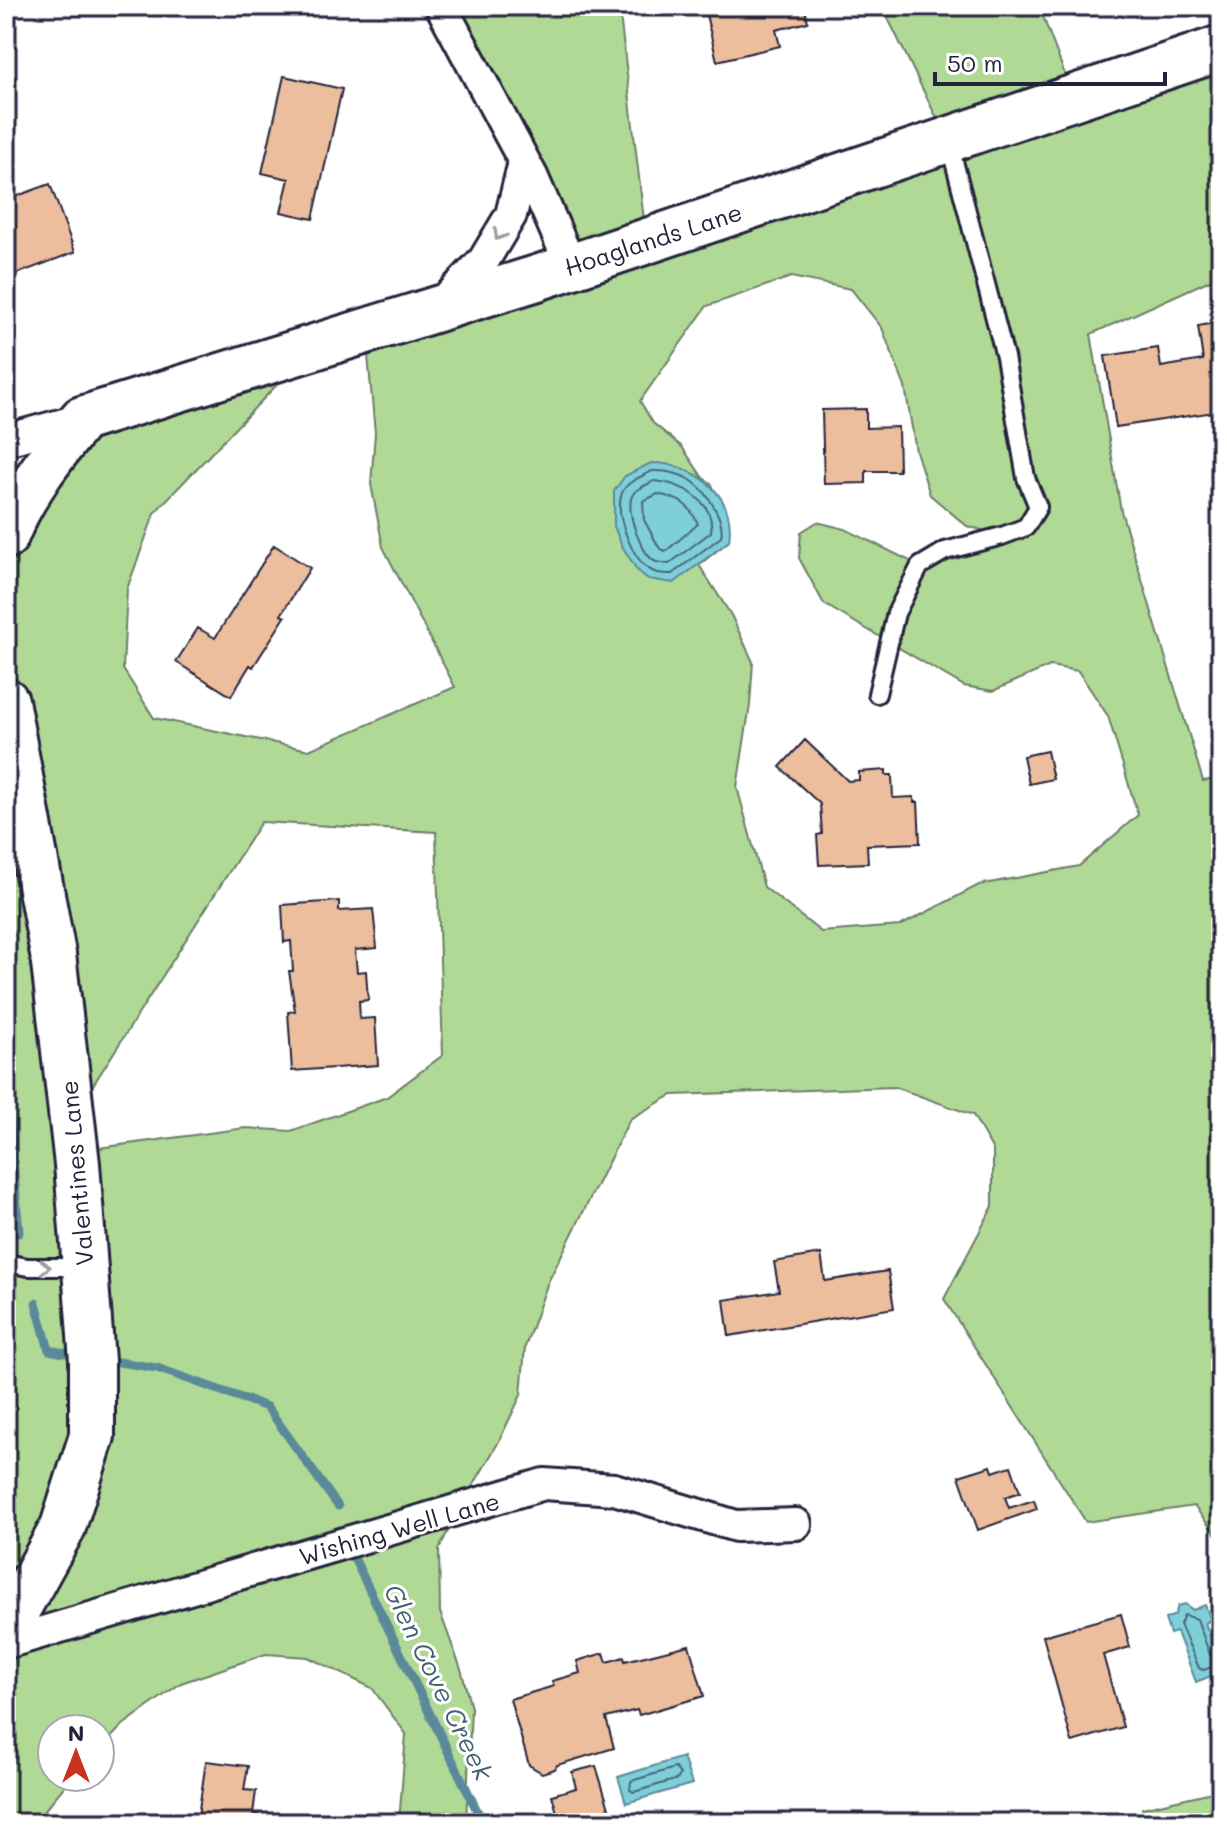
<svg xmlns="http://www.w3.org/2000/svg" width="1227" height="1829" viewBox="0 0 1227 1829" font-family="Mali,sans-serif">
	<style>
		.green { fill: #b1d996; stroke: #6a7e68; stroke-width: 2; fill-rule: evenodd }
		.water { fill: #7fcfd9; stroke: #5a8a9a; stroke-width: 2 }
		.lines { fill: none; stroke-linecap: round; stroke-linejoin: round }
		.shore { stroke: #47677a; stroke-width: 2 }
		.stream { stroke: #5a8a9a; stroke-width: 9 }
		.building { fill: #edbe9d; stroke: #22223b; stroke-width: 2 }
		.lane-casing { stroke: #22223b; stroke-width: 22 }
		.street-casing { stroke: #22223b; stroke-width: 36 }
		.secondary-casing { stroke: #22223b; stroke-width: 50 }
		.lane { stroke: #fff; stroke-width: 16 }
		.street { stroke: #fff; stroke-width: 30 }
		.secondary { stroke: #fff; stroke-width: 44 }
		.oneway { stroke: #9c9ca7 }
		.labels { text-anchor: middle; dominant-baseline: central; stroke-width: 6; stroke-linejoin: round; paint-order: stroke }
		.street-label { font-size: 24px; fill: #22223b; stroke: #fff }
		.water-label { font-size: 26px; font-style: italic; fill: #435f72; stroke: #fff }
	</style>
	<rect width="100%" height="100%" fill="#fff"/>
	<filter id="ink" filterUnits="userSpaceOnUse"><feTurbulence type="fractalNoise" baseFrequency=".0125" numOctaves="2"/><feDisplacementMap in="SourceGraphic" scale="16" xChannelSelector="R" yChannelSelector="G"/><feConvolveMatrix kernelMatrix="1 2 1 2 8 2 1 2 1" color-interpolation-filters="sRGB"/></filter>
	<g filter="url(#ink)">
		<path class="green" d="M441 6H619L647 246 948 141 882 6H1039L1075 101 1221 53V275L1091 334 1121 511 1203 781 1221 778V1541L1194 1506 1086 1522 944 1299 993 1206V1150L973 1115 895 1087 672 1095 630 1119 548 1282 525 1347 521 1395 498 1443 456 1515 439 1549 440 1612 462 1672 471 1708 466 1823H399L406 1734 372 1688 308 1657 266 1654 181 1683 123 1725 100 1749V1729H52V1777H72L34 1823H6V505L85 422 310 350 155 512 127 589 123 669 154 718 309 750 455 687 383 547 371 484 375 433 366 333 574 271ZM791 277 851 289 882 328 905 387 916 451 930 495 967 526 1000 535 920 566 845 529 817 522 801 532 799 558 824 604 964 686 993 691 1050 666 1078 671 1108 716 1138 815 1079 866 979 885 900 926 821 932 764 887 737 787 750 705 753 662 731 615 699 565 729 541V520L711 483 703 478 682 447 653 423 640 401 707 306ZM261 822 436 832 443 1055 387 1097 291 1131 246 1128 76 1151 72 1118Z
			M1221 1790V1823H1146L1142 1808Z"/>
		<path class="water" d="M651 463C694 463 736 493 729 541L674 583 648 579 637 570 622 546 614 526V491L625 476Z
			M1185 1604 1193 1610 1205 1605 1211 1620 1205 1623 1221 1662V1672L1196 1682 1177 1632 1170 1634 1165 1619 1175 1615 1178 1606Z
			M683 1757 692 1784 626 1803 618 1777Z"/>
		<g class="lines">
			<path class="shore" d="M652 471C684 470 704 484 717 513 721 521 723 528 721 537L672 574C664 574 654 574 648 568 631 556 614 513 622 493 627 481 641 477 652 471Z
				M654 481C681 483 715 500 711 532L669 564C668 564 657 562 656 562 641 555 625 511 632 496 636 488 647 485 654 481Z
				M658 494C679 499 689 503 698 524L666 551 660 549 644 520 643 501Z
				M1184 1615 1197 1619 1210 1655 1215 1662 1213 1667 1203 1670 1199 1668 1180 1624Z
				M675 1768 680 1774 678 1779 634 1792 630 1790 631 1781Z"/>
			<path class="stream" d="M6 1075 19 1233
				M36 1303 49 1350 64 1353
				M119 1362 157 1368 267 1407 338 1506
				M355 1560 483 1823"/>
		</g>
		<path class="building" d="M704 6H804L808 22 776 30 780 46 717 61Z
			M284 76 342 89 313 219 281 212 289 179 262 173Z
			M50 184 75 252 6 278V200Z
			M1221 322V411L1116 427 1105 356 1158 348 1161 367 1203 360 1198 326Z
			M866 409V428L898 427 899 471H866V483L824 484 822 410Z
			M274 545 310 568 281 615 285 617 253 667 250 665 231 696 176 662 198 628 215 638Z
			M805 740 848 781 859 780V772L886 770V775H892L893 798 914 797V802H918L920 843 867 845 868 863 819 865 817 835 822 834 820 804 780 767Z
			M1047 751 1053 779 1029 784 1023 756Z
			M339 901V911L373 909 377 948 355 950 357 972 366 971 368 1000 359 1001 360 1019 375 1018 378 1065 292 1071 288 1012 295 1011 289 971H293L291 941 284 942 282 905Z
			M821 1254 825 1281 888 1271 894 1308 729 1336 724 1300 779 1291 774 1262Z
			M991 1466 993 1472 1011 1466 1020 1492 1005 1497 1009 1508 1034 1500 1037 1509 978 1530 959 1476Z
			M1121 1614 1130 1647 1103 1655 1123 1727 1072 1742 1043 1636Z
			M689 1645 704 1696 639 1715 637 1710 606 1718 614 1748 557 1765 555 1769 542 1773 529 1765 510 1699 554 1686 552 1681 580 1673 577 1661 604 1653 607 1662 624 1657 625 1661Z
			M206 1761 248 1766 244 1790 256 1791 253 1814 259 1815 258 1823H197Z
			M596 1766 611 1815V1823H589L588 1820 560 1823 552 1795 576 1788 572 1772Z"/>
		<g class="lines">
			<defs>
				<path id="lane" d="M877 694 896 613 920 566 945 551 1002 536 1026 527 1038 507 1026 478 1005 357 949 142
					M6 1263 28 1267H84"/>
				<path id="street" d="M441 6 532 176 571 266
					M441 305 484 260 511 215 524 162
					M6 440 82 419
					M6 1643 544 1484 614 1489 736 1526 796 1524"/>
				<path id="secondary" d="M6 536C24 491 52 456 82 419L537 278 1221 48
					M6 701 53 954 77 1164 92 1361V1436L63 1527 6 1630"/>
			</defs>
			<use href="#lane" class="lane-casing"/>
			<use href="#street" class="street-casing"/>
			<use href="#secondary" class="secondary-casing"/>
			<use href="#lane" class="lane"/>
			<use href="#street" class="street"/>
			<use href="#secondary" class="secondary"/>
		</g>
		<defs><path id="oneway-chevron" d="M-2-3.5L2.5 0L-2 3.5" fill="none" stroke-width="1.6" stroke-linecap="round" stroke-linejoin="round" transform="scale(2)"/></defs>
		<g class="oneway">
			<use href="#oneway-chevron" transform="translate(499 235) rotate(121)"/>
			<use href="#oneway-chevron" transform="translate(45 1267) rotate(1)"/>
		</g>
	</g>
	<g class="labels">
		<g class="street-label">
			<text transform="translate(653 239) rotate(-18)">Hoaglands Lane</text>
			<text transform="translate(76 1173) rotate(-95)">Valentines Lane</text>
			<text transform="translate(399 1528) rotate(-16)">Wishing Well Lane</text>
		</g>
		<g class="water-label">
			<text transform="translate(439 1682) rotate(64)">Glen Cove Creek</text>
		</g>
	</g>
	<rect width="1227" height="1829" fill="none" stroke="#fff" stroke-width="32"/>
	<rect x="16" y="16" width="1195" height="1797" fill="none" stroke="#22223b" stroke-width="3" filter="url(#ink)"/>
	<g transform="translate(76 1753)"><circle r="38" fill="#ffffff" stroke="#a7a7b1" stroke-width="2"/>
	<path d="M0-6L14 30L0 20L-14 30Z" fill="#c8321e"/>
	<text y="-12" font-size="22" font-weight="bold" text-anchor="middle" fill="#22223b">N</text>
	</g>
	<path d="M935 72v12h230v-12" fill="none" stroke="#22223b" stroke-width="4"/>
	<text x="947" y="72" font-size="24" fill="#22223b" stroke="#ffffff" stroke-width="6" paint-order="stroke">50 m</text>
</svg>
